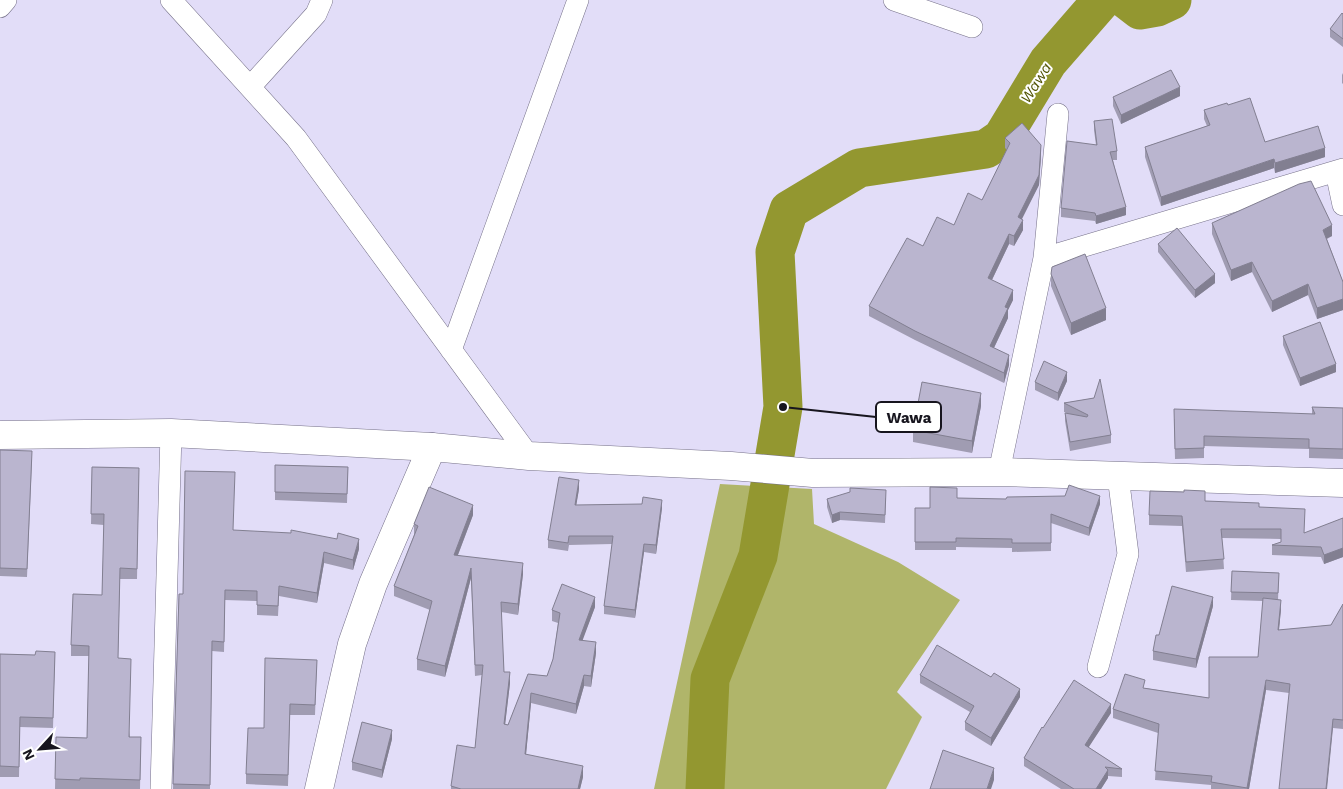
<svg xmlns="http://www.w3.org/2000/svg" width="1343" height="789" viewBox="0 0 1343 789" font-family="'Work Sans',sans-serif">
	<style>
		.green { fill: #b0b56a }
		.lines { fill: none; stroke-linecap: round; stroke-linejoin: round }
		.river { stroke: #939730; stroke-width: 39 }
		.minor-casing { stroke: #767189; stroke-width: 22 }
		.tertiary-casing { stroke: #767189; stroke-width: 29 }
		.primary-casing { stroke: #767189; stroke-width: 29 }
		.minor { stroke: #fff; stroke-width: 21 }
		.tertiary { stroke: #fff; stroke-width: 28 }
		.primary { stroke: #fff; stroke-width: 28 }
		.wall { fill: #a09cb2 }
		.shaded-wall { fill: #827f91 }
		.building { fill: #bab5cf; stroke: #827f91 }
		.labels { text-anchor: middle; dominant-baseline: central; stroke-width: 4; stroke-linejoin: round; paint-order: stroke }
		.water-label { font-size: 15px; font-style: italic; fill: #515303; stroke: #fff }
		.leader { fill: none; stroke: #17151e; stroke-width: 2 }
		.callout-dot { fill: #17151e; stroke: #fff; stroke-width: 2 }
		.callout { fill: #fff; stroke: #17151e; stroke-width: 2 }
		.callout-label { font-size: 15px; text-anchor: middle; font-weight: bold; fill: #17151e }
	</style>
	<rect width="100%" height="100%" fill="#e2ddf8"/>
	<path class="green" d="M720 484 812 489 814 524 898 562 960 600 897 692 922 717 886 789H654Z"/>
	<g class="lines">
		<path class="river" d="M1127 0 1140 10 1157 7 1172 0
			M705 789 710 679 758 556 783 407 775 252 789 210 859 168 986 149 1002 138 1048 62 1102 0"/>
		<defs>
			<path id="minor" d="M171 0 296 138 529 456
				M894 0 972 27
				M0 7 6 0
				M250 87 316 14 322 0
				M1336 172 1343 205
				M1044 258 1343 169
				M451 350 578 0
				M999 472 1044 258 1058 114
				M1098 667 1128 554 1118 476
				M161 789 171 433"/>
			<path id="tertiary" d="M319 789 352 644 373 584 432 447"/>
			<path id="primary" d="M0 435 171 433 432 447 529 456 731 466 813 473 999 472 1343 483"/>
		</defs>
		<use href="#minor" class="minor-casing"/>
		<use href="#tertiary" class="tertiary-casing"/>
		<use href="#primary" class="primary-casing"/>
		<use href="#minor" class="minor"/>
		<use href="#tertiary" class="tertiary"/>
		<use href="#primary" class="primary"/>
	</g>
	<path class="wall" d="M1343 14V47L1330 37V29Z
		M1343 73V84L1342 83V75Z
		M1180 96 1121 124 1113 106V97Z
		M1228 105 1265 142 1325 157 1275 173 1274 168 1161 206 1145 157V147L1207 126 1204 119V110Z
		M1094 121 1117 151V160H1113L1126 215 1096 224 1095 221 1061 217V208L1096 145 1094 130Z
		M1005 138 1041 155 1039 185 1021 219 1023 230 1014 246 1009 244 992 280 1013 300 1008 310V318L994 348 1009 365 1004 383 915 340 869 316V306L954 225 982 200 1007 150 1005 148Z
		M1212 223 1332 236 1327 239 1343 282V310L1317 319 1308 295 1272 312 1252 272 1231 281 1212 234Z
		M1158 244 1215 283 1195 298 1158 252Z
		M1051 274 1106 320 1071 335 1051 286Z
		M1283 336 1336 372 1300 386 1283 345Z
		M1067 381 1058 401 1035 390V382Z
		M1094 398 1111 435V443L1070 451 1065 421V413L1069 414 1064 412V403Z
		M981 406 972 453 913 442V430Z
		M1312 407 1343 408V459L1309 458V449L1204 446V458L1175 459 1174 419 1312 414Z
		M0 450 32 460 27 577 0 576Z
		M275 465 348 467 347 503 275 500Z
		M92 467 139 468 137 579H120L118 658 130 737H141L140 789H55L56 737 87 738 89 656H71V645L102 595 104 525 91 524Z
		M579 489 576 505 662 508 656 554 644 552 635 618 604 614V606L612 544 569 545 568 551 548 548V540Z
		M886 498 885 523 840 520 832 523 827 507V499Z
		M957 498 1100 504 1089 536 1051 523V551L1012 552V548L956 547V550H915V508H930Z
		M1205 501 1259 507 1305 533 1343 518V557L1324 564 1321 557 1272 555V545L1281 542V539L1222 538 1224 569 1186 572 1182 526 1149 525V515Z
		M473 515 458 555 523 574 518 615 501 612 504 672 510 683 505 724 508 725 528 674 547 676 553 659 558 623 552 621V610L595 607 582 640 596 653 591 687 584 686 576 714 531 703 526 754 583 777 580 789H451V786L475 748 482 675 475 676 471 578 445 677 417 670V659L430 610 394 596V586L414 535V524Z
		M233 531 359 549 353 570 324 563 317 603 279 596 278 616 257 615V601L225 600 224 652 212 651 210 789H173L179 594H183Z
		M1232 571 1279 573 1278 600 1281 609 1279 630 1331 625 1343 604V729L1333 728 1289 693 1266 690 1249 789H1211V785L1155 780 1158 733 1113 718V709L1145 688 1209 698 1258 657 1263 601 1231 600Z
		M1213 606 1196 668 1153 660V651L1159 635Z
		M55 652 53 728 20 727 19 777H0V654L35 655Z
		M317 660 315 715H290L288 786 246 784V774L264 728Z
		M920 675 1020 697 991 746 965 730V722L970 712 920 683Z
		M1111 713 1088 747 1122 769V777L1108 776V778L1101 789H1061L1024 766V758L1043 728Z
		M392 739 382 778 352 770V762Z"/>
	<path class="shaded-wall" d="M1180 87V96L1121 124V115Z
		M1041 145V155L1039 185 1018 227V217Z
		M1325 148V157L1275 173V163Z
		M1274 159V168L1161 206V197Z
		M1126 207V215L1096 224V216Z
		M1023 220V230L1014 246V236Z
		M1332 225V236L1323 240V230Z
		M1009 234V244L988 288V278Z
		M1252 262V272L1231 281V270Z
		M1215 274V283L1195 298V290Z
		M1308 284V295L1272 312V301Z
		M1013 290V300L1008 310V318L990 356V346L1005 307Z
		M1343 299V310L1317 319V308Z
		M1106 308V320L1071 335V323Z
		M1009 355V365L1004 383V373Z
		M1336 364V372L1300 386V378Z
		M1067 372V381L1058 401V393Z
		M981 393V406L972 453V441Z
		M579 480V489L575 513V505Z
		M1100 496V504L1089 536V528Z
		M662 500V508L656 554V545Z
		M473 505V515L454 565V555Z
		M840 512V520L832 523V515Z
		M359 539V549L353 570V560Z
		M644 544V552L635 618V610Z
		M1343 548V557L1324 564V555Z
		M324 552V563L317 603V593Z
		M523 563V574L518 615V604Z
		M471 568V578L445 677V666Z
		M595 597V607L579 650V640Z
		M1213 597V606L1196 668V659Z
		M1281 600V609L1278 639V630Z
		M596 642V653L591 687V676Z
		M510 672V683L504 734V724Z
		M584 675V686L576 714V704Z
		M1266 680V690L1249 789H1247Z
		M1020 689V697L991 746V738Z
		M531 693V703L525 765V754Z
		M1111 704V713L1085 753V745Z
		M1333 719V728L1327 789H1326Z
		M392 730V739L382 778V770Z
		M583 766V777L580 789H578Z
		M994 768V780L991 789H987Z
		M1108 770V778L1101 789H1096Z"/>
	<path class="building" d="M1342 13 1343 14V39L1330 29Z
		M1171 70 1180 87 1121 115 1113 97Z
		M1250 98 1265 142 1318 126 1325 148 1275 163 1274 159 1161 197 1145 147 1210 125 1204 110 1227 103 1228 105Z
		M1112 119 1117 151 1110 152 1126 207 1096 216 1095 213 1061 208 1067 141 1097 145 1094 121Z
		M1022 123 1041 145 1039 175 1018 217 1023 220 1014 236 1009 234 988 278 1013 290 1005 307 1008 308 990 346 1009 355 1004 373 915 331 869 306 907 238 923 246 937 217 954 225 968 193 982 200 1010 143 1005 138Z
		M1311 181 1332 225 1323 230 1343 282V299L1317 308 1308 284 1272 301 1252 262 1231 270 1212 223 1299 184Z
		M1177 228 1215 274 1195 290 1158 244Z
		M1085 254 1106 308 1071 323 1051 274 1052 267Z
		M1320 322 1336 364 1300 378 1283 336Z
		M1044 361 1067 372 1058 393 1035 382Z
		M1100 379 1111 435 1070 442 1065 413 1087 417 1088 415 1064 403 1094 398Z
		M922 382 981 393 972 441 913 430Z
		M1312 407 1343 408V449L1309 448V439L1204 436V448L1175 449 1174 409 1315 414Z
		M0 450 32 451 27 569 0 568Z
		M275 465 348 467 347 494 275 492Z
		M92 467 139 468 137 569 120 568 118 658 131 659 129 737H141L140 780 80 778V780L55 779 56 737 87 738 89 646 71 645 73 594 102 595 104 514H91Z
		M185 471 235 472 233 530 291 533V530L337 539 338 533 359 539 353 560 324 552 317 593 279 586 278 606 257 605V591L225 590 224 642 212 641 210 785 173 784 179 594H183Z
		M559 477 579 480 575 505 642 504 643 497 662 500 656 545 644 544 635 610 604 606 613 536H569L568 543 548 540Z
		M1069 485 1100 496 1089 528 1051 514V543H1012V539L956 538V542H915V508H930V487L957 488V498L1006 499 1007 497 1065 496Z
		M429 487 473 505 454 555 523 563 518 604 501 602 504 672H510L504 724 508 725 528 674 547 676 553 659 560 613 552 610 562 584 595 597 579 640 596 642 591 676 584 675 576 704 531 693 525 754 583 766 578 789H461L451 786 457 745 475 748 483 665H475L471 568 445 666 417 659 432 601 394 586 418 526 414 524Z
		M850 488 886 490 885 515 840 512 832 515 827 499 850 492Z
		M1184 490 1205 491V501L1259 503V507L1305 509 1304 533 1343 518V548L1324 555 1321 547 1272 545 1281 542V529H1221L1224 559 1186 562 1182 516 1149 515 1150 491 1184 492Z
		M1232 571 1279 573 1278 593 1231 592Z
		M1172 586 1213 597 1196 659 1153 651 1156 635H1159Z
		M1263 598 1281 600 1278 630 1331 625 1343 604V720L1333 719 1326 789H1279L1290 684 1266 680 1247 788 1211 782 1212 776 1155 771 1159 724 1113 709 1125 674 1145 680 1143 688 1209 698V657H1258Z
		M937 645 991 677 994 673 1020 689 991 738 965 722 974 706 920 675Z
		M36 651 55 652 53 718 20 717 19 767 0 766V654L35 655Z
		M265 658 317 660 315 705 290 704 288 775 246 774 248 728H264Z
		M1074 680 1111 704 1085 745 1122 769 1105 767 1108 770 1096 789H1074L1024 758 1042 727 1043 728Z
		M362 722 392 730 382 770 352 762Z
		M943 750 994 768 987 789H930Z"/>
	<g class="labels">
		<g class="water-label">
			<text transform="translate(1036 83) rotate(-58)">Wawa</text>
		</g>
	</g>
	<path class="leader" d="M783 407L876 417"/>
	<circle class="callout-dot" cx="783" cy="407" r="5"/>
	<rect class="callout" x="876" y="402" width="65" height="30" rx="5"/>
	<g class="callout-label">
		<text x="909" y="423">Wawa</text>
	</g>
	<g transform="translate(40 749) rotate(244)" stroke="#ffffff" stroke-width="4" paint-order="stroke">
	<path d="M0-4L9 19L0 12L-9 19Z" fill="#17151e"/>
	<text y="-8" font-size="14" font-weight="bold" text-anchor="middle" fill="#17151e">N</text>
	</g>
</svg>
